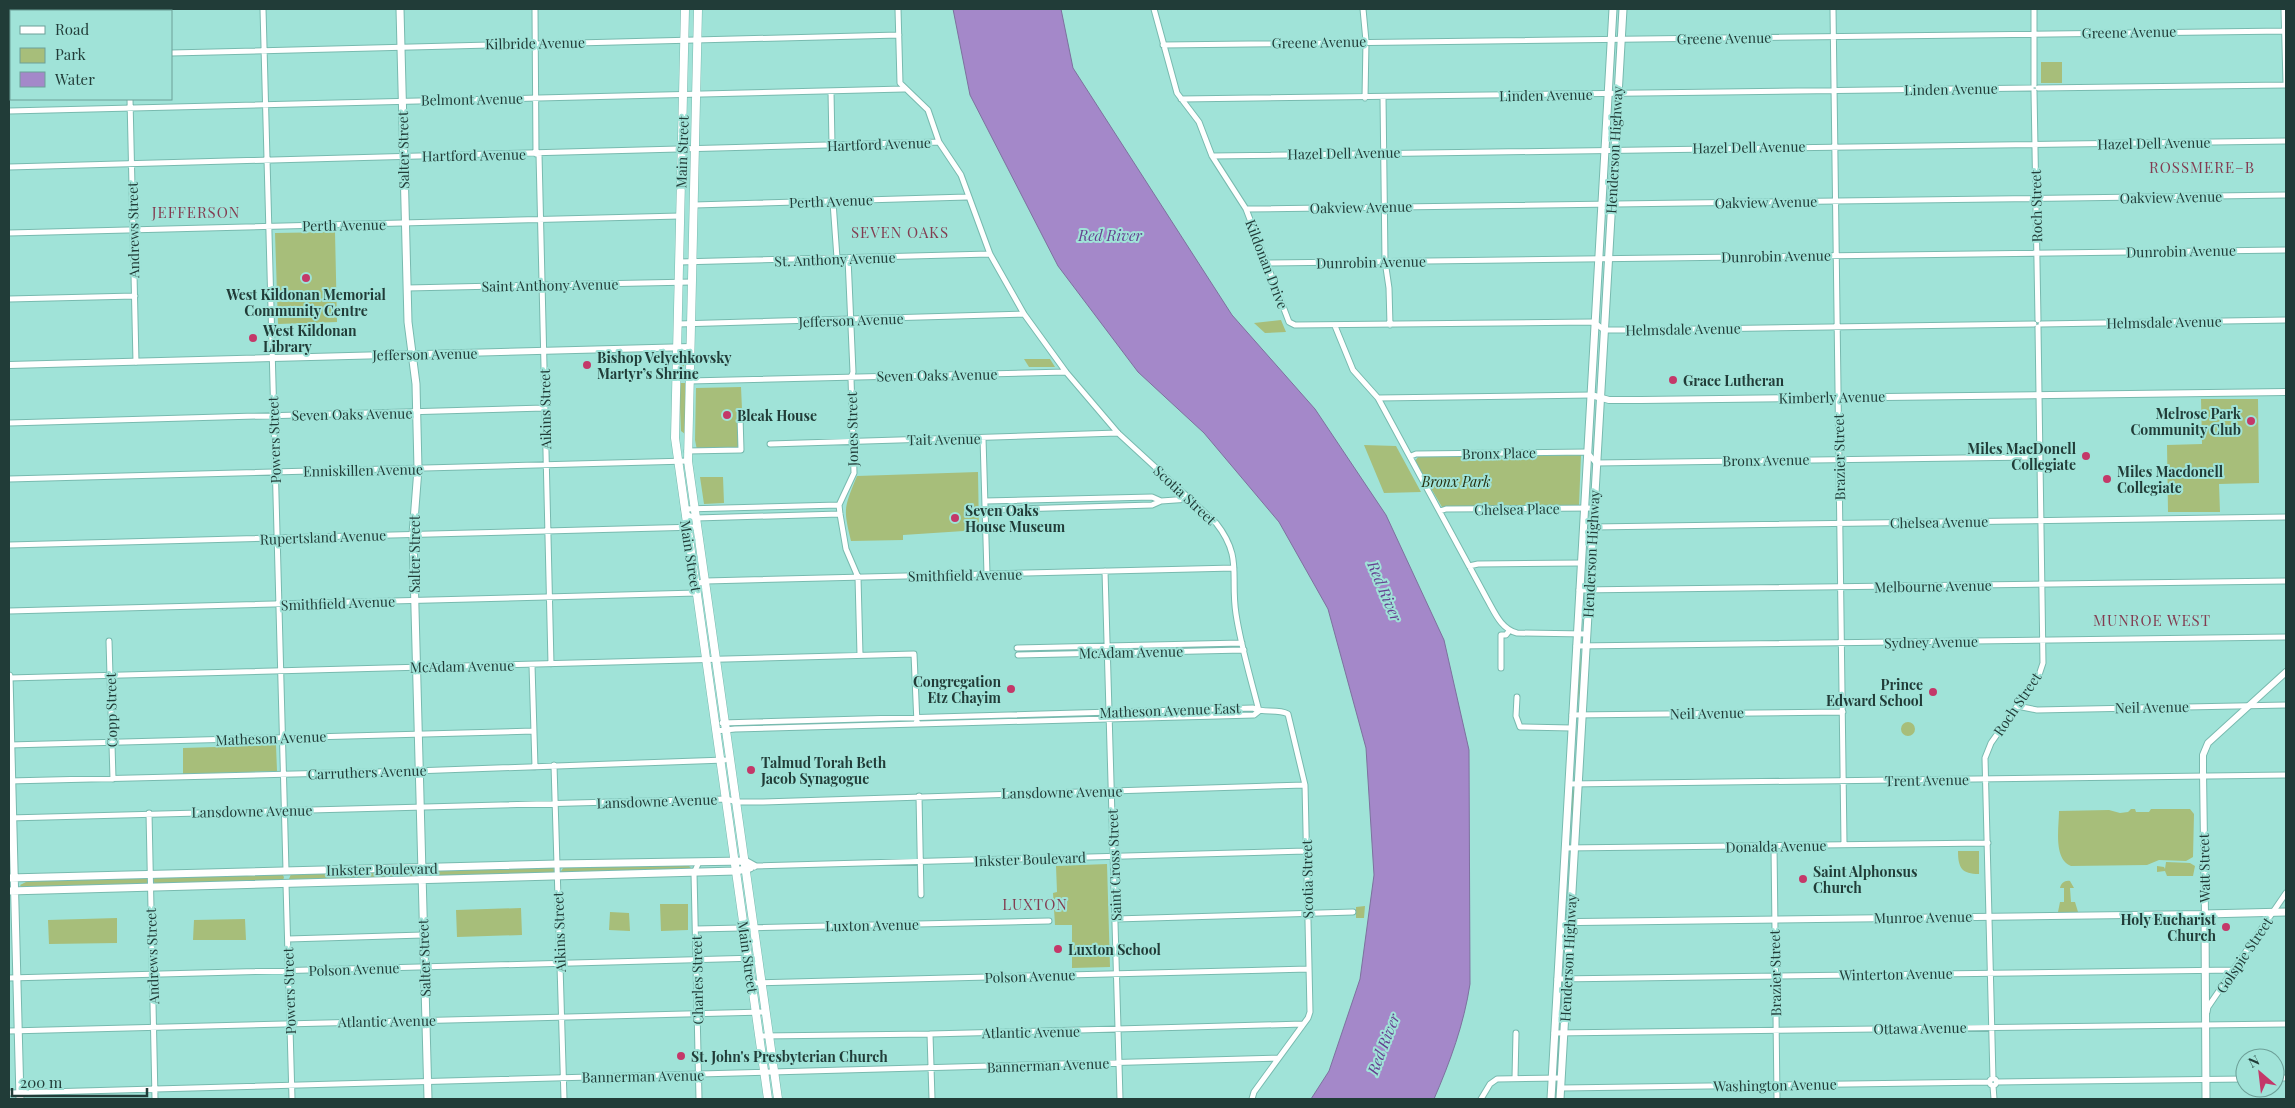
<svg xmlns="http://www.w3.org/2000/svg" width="2295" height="1108" viewBox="0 0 2295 1108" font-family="'Playfair Display',serif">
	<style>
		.green { fill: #a7be7a }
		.water { fill: #a488c9; stroke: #7d719e }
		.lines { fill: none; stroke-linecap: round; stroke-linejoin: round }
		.minor-casing { stroke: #78baaf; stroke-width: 7 }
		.tertiary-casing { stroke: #78baaf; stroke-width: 8 }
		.secondary-casing { stroke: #78baaf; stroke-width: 9 }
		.primary-casing { stroke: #78baaf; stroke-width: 9 }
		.minor { stroke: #fff; stroke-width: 5 }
		.tertiary { stroke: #fff; stroke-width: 6 }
		.secondary { stroke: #fff; stroke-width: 7 }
		.primary { stroke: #fff; stroke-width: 8 }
		.poi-dot { fill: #c43869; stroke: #a0e3d8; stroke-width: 2 }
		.labels { text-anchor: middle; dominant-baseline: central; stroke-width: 4; stroke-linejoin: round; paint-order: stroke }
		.street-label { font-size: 14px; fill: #213c38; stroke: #a0e3d8 }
		.poi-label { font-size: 14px; font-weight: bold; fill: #213c38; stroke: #a0e3d8; text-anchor: start }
		.park-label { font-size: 14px; font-style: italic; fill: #263011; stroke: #a0e3d8 }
		.neighbourhood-label { font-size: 15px; letter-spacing: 1px; fill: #833c51; stroke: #a0e3d8 }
		.water-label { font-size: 15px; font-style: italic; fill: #653f8f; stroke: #a0e3d8 }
	</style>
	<rect width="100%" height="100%" fill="#a0e3d8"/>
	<path class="green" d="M2041 62H2062V83H2041Z
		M335 232 337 322 278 324 275 233Z
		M1281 320 1286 332 1265 333 1254 323Z
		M684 352 685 355 683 378 681 373V354Z
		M1024 359H1050L1055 367H1029Z
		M679 383H685V434L681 431Z
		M741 387 742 409 738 410 740 442 737 448 697 450 695 440 696 388Z
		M2201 399H2258L2259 483 2219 484 2220 512H2168L2167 445 2202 444Z
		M1364 445 1396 446 1421 492 1384 493Z
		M1581 455 1579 505 1442 507 1415 461 1418 457Z
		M978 472 979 530 903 535V540L851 541C843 508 844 508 857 476Z
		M700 477H723L724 503 704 504Z
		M1581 651 1580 709 1578 693Z
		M1901 729a7 7 0 1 1 14 0a7 7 0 1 1-14 0Z
		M276 745 277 771 183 774V748Z
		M1575 788 1572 842V792Z
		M2131 809H2135L2136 812H2149L2151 809H2190L2194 814 2193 857 2186 861 2159 860 2147 865 2071 866C2053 859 2059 827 2059 811L2109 810 2120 813 2128 812Z
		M1958 851H1979V874C1962 874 1958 868 1958 851Z
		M2166 862 2190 863 2195 866 2193 876H2167L2165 871 2157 872V866L2164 867 2165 869Z
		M1107 864 1110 967 1072 968V925H1055L1053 893 1057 892 1056 866Z
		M688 865 692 869 562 873 561 871 564 867Z
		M553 867 555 873 430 877 429 874 434 870Z
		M413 871 416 875 409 878 289 879 291 874Z
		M282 874 284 877 283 881 155 884 153 880 156 877Z
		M145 877 148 880 147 884 22 888 20 885 30 880Z
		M2070 881 2074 888H2070L2071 902H2075L2078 912H2058L2060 902H2064V888H2060C2061 883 2065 880 2070 881Z
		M660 904H688V930L661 931Z
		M1365 906 1364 918H1356V907Z
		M521 908 522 935 457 937 456 910Z
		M610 912 629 913 630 931 609 930Z
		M117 918V943L49 944 48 920Z
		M245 919 246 940H193L194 920Z"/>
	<path class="water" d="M953 9H1061L1073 68 1232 315 1315 409 1386 515 1444 640 1469 750 1470 984C1464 1024 1450 1062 1434 1099H1311L1329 1071 1360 979 1374 875 1366 748 1328 609 1279 522 1204 433 1138 372 1058 266 970 95Z"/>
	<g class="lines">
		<defs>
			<path id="minor" d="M127 9V11
				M263 9 286 870
				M535 9 536 154
				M898 9 900 83 928 110 939 142 961 175 990 254 1024 314 1066 372 1118 433 1216 523C1243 557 1230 576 1236 614 1241 647 1251 679 1259 711
				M1154 9 1177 93 1199 122 1212 156 1246 209 1289 322 1295 325 1591 322 1595 323 1604 330H1635L2034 324
				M1363 9 1366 41 1365 98
				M1833 9 1844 844
				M2034 9V85
				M2284 9 2286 83
				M1163 45 2286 31
				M171 53 899 35
				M9 56H11
				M2038 88 2286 85
				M831 91 832 145
				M2034 91 2038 320
				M1383 97 1385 261 1389 288 1390 325
				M130 99 136 362
				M1181 99 2031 88
				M9 111 904 89
				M539 154 551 664
				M1212 156 2286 141
				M9 167 939 142
				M833 202 837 258
				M694 205 967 197
				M1246 209 2286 195
				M9 233 680 216
				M848 258 853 372 851 378 854 473 839 505 840 514 846 549 858 577 860 655
				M679 262 990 254
				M1265 263 2286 250
				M407 288 692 282
				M9 299 135 296
				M678 324 1024 314
				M2041 324 2286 320
				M1335 326 1353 370 1378 398 1487 599C1495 613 1501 629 1517 633L1586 634
				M689 381 1066 372
				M1378 398 1591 395
				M9 423 545 408
				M983 438 987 574
				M770 444 1118 433
				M687 451 741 450 740 416
				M1411 456 1416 454 1587 452 1596 463 2040 457
				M9 479 688 461
				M985 501 1152 497 1161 501
				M684 509 839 505
				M985 510 1152 505 1161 501 1190 499
				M1440 511 1446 509 1595 508
				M685 514 696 518 840 514
				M1593 527 2286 517
				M9 545 698 527
				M1469 566 1478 564 1581 563
				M1105 571 1120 1099
				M696 584 706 581 1234 568
				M1579 590 2286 581
				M9 611 697 593
				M109 641 113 779
				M1576 646 2286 637
				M1017 648 1242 643
				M1018 655 1244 650
				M532 665 535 767
				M1501 668V635H1506L1509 631
				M9 678 914 654 917 724
				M1517 697 1516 716 1520 727 1571 728
				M2017 706 2037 710 2286 705
				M1572 715 1843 712
				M722 723 1253 708C1264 714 1277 708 1288 714L1305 785 1310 1012 1308 1018 1254 1092 1252 1099
				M716 731 735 729 1254 715 1259 711
				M9 745 534 731
				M554 765 564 1099
				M9 781 414 771 725 760
				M1569 784 2286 775
				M919 796 921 895
				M149 813 155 1099
				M9 818 726 799 737 802H763L1305 785
				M1774 846 1777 1099
				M1565 848 1988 843
				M699 862 694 873 699 1099
				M754 866 1306 851
				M286 884 292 1099
				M1115 919 1353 912
				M696 929 1049 921
				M288 939 423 935
				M9 978 758 958
				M1557 979 2234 970
				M752 983 1309 969
				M2207 1012 2208 1007 2286 893
				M9 1031 766 1012
				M1554 1033 2286 1024
				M930 1034 932 1099
				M759 1036 930 1034 1303 1024
				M1515 1078 1516 1033
				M2275 1078H2286
				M1989.5 1082a3.5 3.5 0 1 1 7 0a3.5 3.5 0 1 1-7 0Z
				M1993 1079 1985 758 1991 743 2039 675 2043 663 2038 327
				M1997 1082 2245 1079
				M1993 1086 1994 1099
				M1561 1088 1990 1082
				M9 1093 1278 1058
				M1481 1099 1490 1084 1497 1079 1561 1078"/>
			<path id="tertiary" d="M9 365 691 347
				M1591 395 1609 400H1641L2286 392
				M1561 924 1578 922 2205 914 2203 772V755L2208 743 2286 672"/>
			<path id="secondary" d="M400 9 408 322 416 384 418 469 413 534 428 1099
				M9 676 20 1099
				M9 878 557 864 745 861 754 866
				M9 891 736 871 750 868
				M1551 1099 1613 9
				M1560 1099 1623 9
				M2206 1099 2205 914 2286 912"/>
			<path id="primary" d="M685 9 675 438 768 1099
				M698 9 688 461 778 1099"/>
		</defs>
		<use href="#minor" class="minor-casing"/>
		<use href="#tertiary" class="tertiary-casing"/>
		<use href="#secondary" class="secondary-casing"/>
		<use href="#primary" class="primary-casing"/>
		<use href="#minor" class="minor"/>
		<use href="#tertiary" class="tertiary"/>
		<use href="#secondary" class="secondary"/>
		<use href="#primary" class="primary"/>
	</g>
	<g class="poi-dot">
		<circle cx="306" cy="278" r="5"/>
		<circle cx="253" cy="338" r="5"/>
		<circle cx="587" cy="365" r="5"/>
		<circle cx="1673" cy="380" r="5"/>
		<circle cx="727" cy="415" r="5"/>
		<circle cx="2251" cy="421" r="5"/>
		<circle cx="2086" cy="456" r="5"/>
		<circle cx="2107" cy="479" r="5"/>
		<circle cx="955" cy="518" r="5"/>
		<circle cx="1011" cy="689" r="5"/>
		<circle cx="1933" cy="692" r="5"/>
		<circle cx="751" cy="770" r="5"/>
		<circle cx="1803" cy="879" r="5"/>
		<circle cx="2226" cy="927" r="5"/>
		<circle cx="1058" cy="949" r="5"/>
		<circle cx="681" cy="1056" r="5"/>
	</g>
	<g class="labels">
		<g class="street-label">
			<text transform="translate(2129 32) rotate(-1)">Greene Avenue</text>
			<text transform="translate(1724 38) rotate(-1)">Greene Avenue</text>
			<text transform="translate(1319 42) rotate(-1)">Greene Avenue</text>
			<text transform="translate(535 43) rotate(-1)">Kilbride Avenue</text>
			<text transform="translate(1951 89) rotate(-1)">Linden Avenue</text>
			<text transform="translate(1546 95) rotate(-1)">Linden Avenue</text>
			<text transform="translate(472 99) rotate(-1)">Belmont Avenue</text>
			<text transform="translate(2154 143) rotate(-1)">Hazel Dell Avenue</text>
			<text transform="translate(879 144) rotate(-2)">Hartford Avenue</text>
			<text transform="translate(1749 147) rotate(-1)">Hazel Dell Avenue</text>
			<text transform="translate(403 150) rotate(-91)">Salter Street</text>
			<text transform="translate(1614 150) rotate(-87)">Henderson Highway</text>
			<text transform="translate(682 152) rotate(-88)">Main Street</text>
			<text transform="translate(1344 153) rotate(-1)">Hazel Dell Avenue</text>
			<text transform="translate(474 155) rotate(-1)">Hartford Avenue</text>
			<text transform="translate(2171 197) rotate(-1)">Oakview Avenue</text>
			<text transform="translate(831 201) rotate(-2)">Perth Avenue</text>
			<text transform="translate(1766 202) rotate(-1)">Oakview Avenue</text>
			<text transform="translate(2036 206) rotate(-91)">Roch Street</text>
			<text transform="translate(1361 207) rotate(-1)">Oakview Avenue</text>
			<text transform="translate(344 225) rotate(-1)">Perth Avenue</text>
			<text transform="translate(133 230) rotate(-91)">Andrews Street</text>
			<text transform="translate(2181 251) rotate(-1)">Dunrobin Avenue</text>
			<text transform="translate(1776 256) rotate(-1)">Dunrobin Avenue</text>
			<text transform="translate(835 259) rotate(-2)">St. Anthony Avenue</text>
			<text transform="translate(1371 262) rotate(-1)">Dunrobin Avenue</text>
			<text transform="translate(1267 264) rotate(69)">Kildonan Drive</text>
			<text transform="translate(550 285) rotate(-1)">Saint Anthony Avenue</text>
			<text transform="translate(851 320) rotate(-2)">Jefferson Avenue</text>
			<text transform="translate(2164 322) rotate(-1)">Helmsdale Avenue</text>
			<text transform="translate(1683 329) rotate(-1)">Helmsdale Avenue</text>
			<text transform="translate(425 354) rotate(-1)">Jefferson Avenue</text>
			<text transform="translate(937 375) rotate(-1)">Seven Oaks Avenue</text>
			<text transform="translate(1832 397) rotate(-1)">Kimberly Avenue</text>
			<text transform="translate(545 409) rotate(-91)">Aikins Street</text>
			<text transform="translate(352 414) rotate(-1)">Seven Oaks Avenue</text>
			<text transform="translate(852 429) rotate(-91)">Jones Street</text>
			<text transform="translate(944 439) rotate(-1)">Tait Avenue</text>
			<text transform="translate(274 440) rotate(-92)">Powers Street</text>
			<text transform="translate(1499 453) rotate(-1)">Bronx Place</text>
			<text transform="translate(1839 457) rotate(-91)">Brazier Street</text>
			<text transform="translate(1766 460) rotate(-1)">Bronx Avenue</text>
			<text transform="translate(363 470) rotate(-1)">Enniskillen Avenue</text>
			<text transform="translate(1185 495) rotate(43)">Scotia Street</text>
			<text transform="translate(1517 509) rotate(-1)">Chelsea Place</text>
			<text transform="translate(1939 522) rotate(-1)">Chelsea Avenue</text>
			<text transform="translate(323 537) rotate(-2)">Rupertsland Avenue</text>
			<text transform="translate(414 554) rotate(-90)">Salter Street</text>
			<text transform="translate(1591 554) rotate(-87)">Henderson Highway</text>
			<text transform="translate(691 556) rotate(81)">Main Street</text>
			<text transform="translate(965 575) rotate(-1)">Smithfield Avenue</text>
			<text transform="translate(1933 586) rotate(-1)">Melbourne Avenue</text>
			<text transform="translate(338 603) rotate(-2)">Smithfield Avenue</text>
			<text transform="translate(1931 642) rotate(-1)">Sydney Avenue</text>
			<text transform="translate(1131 652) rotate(-1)">McAdam Avenue</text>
			<text transform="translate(462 666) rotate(-1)">McAdam Avenue</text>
			<text transform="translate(2017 704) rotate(-56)">Roch Street</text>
			<text transform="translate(2152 707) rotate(-1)">Neil Avenue</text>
			<text transform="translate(111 710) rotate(-91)">Copp Street</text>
			<text transform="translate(1170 710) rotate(-2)">Matheson Avenue East</text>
			<text transform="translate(1707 713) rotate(-1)">Neil Avenue</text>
			<text transform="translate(271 738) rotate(-2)">Matheson Avenue</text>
			<text transform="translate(367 772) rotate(-2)">Carruthers Avenue</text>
			<text transform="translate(1927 780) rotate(-1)">Trent Avenue</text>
			<text transform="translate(1062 792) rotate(-1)">Lansdowne Avenue</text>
			<text transform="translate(657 801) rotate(-2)">Lansdowne Avenue</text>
			<text transform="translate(252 811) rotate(-1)">Lansdowne Avenue</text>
			<text transform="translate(1776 846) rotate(-1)">Donalda Avenue</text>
			<text transform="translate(1030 859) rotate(-2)">Inkster Boulevard</text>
			<text transform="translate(1114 865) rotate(-92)">Saint Cross Street</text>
			<text transform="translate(2204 868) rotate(-91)">Watt Street</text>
			<text transform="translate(382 869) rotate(-1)">Inkster Boulevard</text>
			<text transform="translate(1307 879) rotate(-91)">Scotia Street</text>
			<text transform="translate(1923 917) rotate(-1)">Munroe Avenue</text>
			<text transform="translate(872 925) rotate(-1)">Luxton Avenue</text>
			<text transform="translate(559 932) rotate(-92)">Aikins Street</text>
			<text transform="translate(2244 955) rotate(-56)">Golspie Street</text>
			<text transform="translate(152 956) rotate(-92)">Andrews Street</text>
			<text transform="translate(748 957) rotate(82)">Main Street</text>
			<text transform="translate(424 958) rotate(-92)">Salter Street</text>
			<text transform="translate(1568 958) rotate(-87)">Henderson Highway</text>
			<text transform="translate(354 969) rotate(-2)">Polson Avenue</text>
			<text transform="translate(1775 973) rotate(-91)">Brazier Street</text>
			<text transform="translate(1896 974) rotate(-1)">Winterton Avenue</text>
			<text transform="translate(1030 976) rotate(-2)">Polson Avenue</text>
			<text transform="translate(697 980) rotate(-91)">Charles Street</text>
			<text transform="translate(289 991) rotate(-92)">Powers Street</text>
			<text transform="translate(387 1021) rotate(-1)">Atlantic Avenue</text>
			<text transform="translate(1920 1028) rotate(-1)">Ottawa Avenue</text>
			<text transform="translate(1031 1032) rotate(-1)">Atlantic Avenue</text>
			<text transform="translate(1048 1065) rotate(-2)">Bannerman Avenue</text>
			<text transform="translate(643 1076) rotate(-1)">Bannerman Avenue</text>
			<text transform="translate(1775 1085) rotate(-1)">Washington Avenue</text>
		</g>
		<g class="poi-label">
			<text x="306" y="294" text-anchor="middle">West Kildonan Memorial<tspan x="306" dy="16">Community Centre</tspan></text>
			<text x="263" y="330">West Kildonan<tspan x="263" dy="16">Library</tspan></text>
			<text x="597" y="357">Bishop Velychkovsky<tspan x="597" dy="16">Martyr’s Shrine</tspan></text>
			<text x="1683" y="380">Grace Lutheran</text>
			<text x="2241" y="413" text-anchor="end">Melrose Park<tspan x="2241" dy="16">Community Club</tspan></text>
			<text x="737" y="415">Bleak House</text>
			<text x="2076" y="448" text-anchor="end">Miles MacDonell<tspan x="2076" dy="16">Collegiate</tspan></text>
			<text x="2117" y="471">Miles Macdonell<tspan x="2117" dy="16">Collegiate</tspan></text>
			<text x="965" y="510">Seven Oaks<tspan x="965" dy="16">House Museum</tspan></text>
			<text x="1001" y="681" text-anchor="end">Congregation<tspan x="1001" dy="16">Etz Chayim</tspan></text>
			<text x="1923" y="684" text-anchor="end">Prince<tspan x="1923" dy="16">Edward School</tspan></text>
			<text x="761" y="762">Talmud Torah Beth<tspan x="761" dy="16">Jacob Synagogue</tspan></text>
			<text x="1813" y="871">Saint Alphonsus<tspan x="1813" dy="16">Church</tspan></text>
			<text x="2216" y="919" text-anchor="end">Holy Eucharist<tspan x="2216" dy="16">Church</tspan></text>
			<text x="1068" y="949">Luxton School</text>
			<text x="691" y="1056">St. John's Presbyterian Church</text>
		</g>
		<g class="park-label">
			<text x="1456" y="481">Bronx Park</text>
		</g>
		<g class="neighbourhood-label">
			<text x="2202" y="167">ROSSMERE–B</text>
			<text x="196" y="212">JEFFERSON</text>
			<text x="900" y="232">SEVEN OAKS</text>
			<text x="2152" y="620">MUNROE WEST</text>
			<text x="1035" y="904">LUXTON</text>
		</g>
		<g class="water-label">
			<text x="1110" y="235">Red River</text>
			<text transform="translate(1385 591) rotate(67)">Red River</text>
			<text transform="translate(1383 1044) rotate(-69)">Red River</text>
		</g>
	</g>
	<rect width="2295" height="1108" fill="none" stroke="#213c38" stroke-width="20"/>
	<rect x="10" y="10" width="162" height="90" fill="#a0e3d8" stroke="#6da098"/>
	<rect x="20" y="26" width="25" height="8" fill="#ffffff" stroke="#6da098"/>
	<text x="55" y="35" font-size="15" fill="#213c38">Road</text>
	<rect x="20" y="48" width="25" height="15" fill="#a7be7a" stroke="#6da098"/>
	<text x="55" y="60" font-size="15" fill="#213c38">Park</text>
	<rect x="20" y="72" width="25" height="15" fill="#a488c9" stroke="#6da098"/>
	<text x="55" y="85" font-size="15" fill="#213c38">Water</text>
	<g transform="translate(2260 1073) rotate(332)"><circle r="24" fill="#a0e3d8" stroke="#6da098"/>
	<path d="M0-4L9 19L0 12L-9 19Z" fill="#c43869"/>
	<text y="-8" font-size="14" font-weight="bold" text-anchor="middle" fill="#213c38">N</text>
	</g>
	<path d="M12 1088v8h135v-8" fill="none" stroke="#213c38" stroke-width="2.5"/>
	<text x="20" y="1088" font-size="15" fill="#213c38" stroke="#a0e3d8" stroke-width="4" paint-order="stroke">200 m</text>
</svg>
